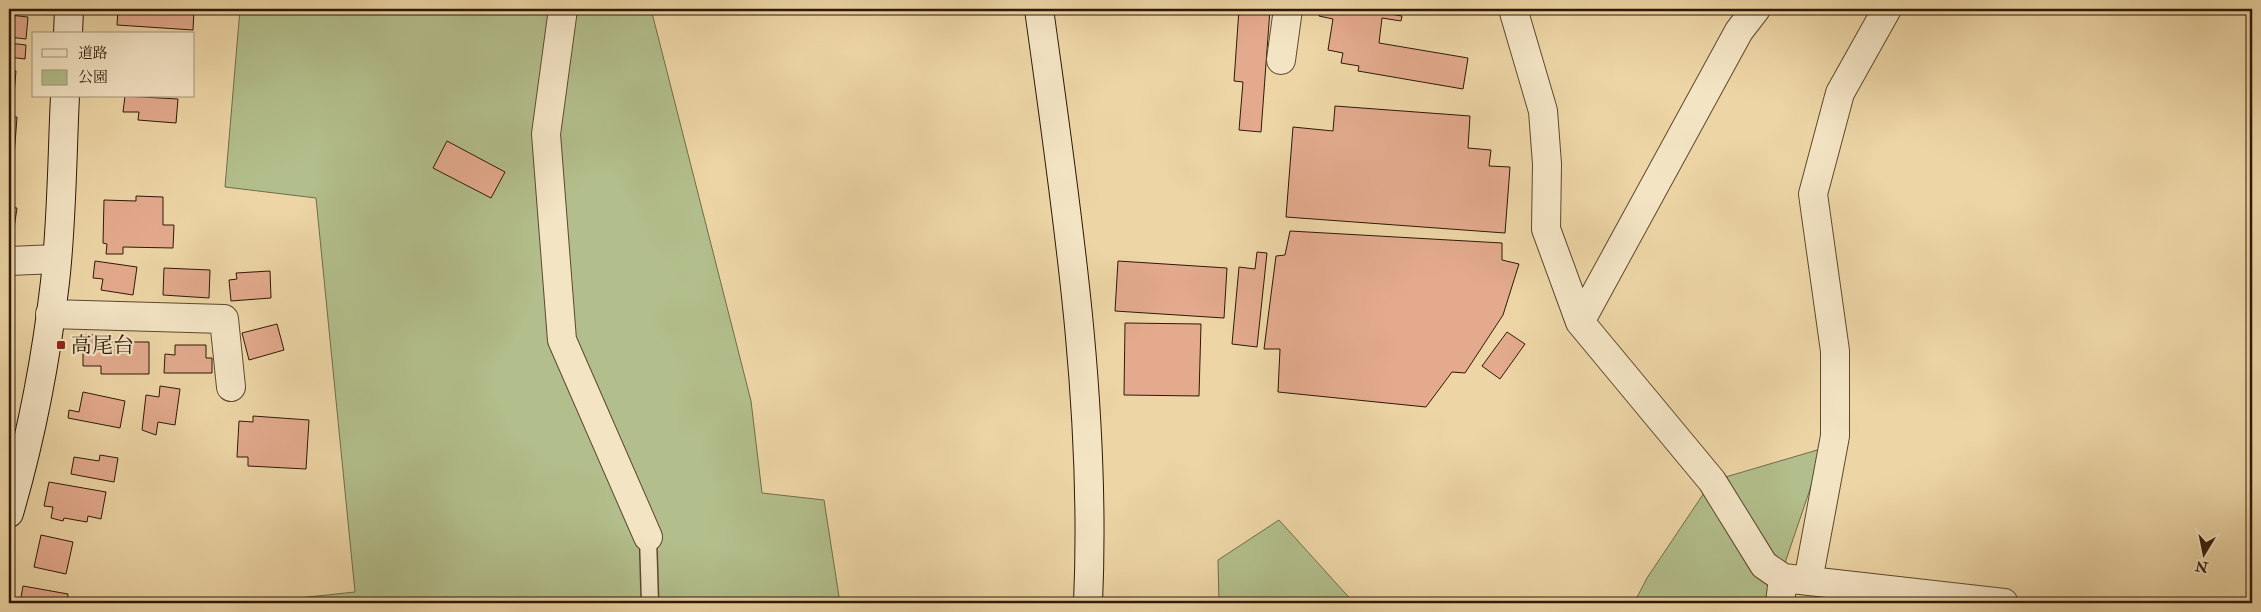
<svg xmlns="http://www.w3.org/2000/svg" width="2261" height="612" viewBox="0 0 2261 612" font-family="'IM FELL Double Pica','Noto Serif JP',serif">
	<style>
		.green { fill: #b2be8b; stroke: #706c4a }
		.building { fill: #e3aa8d; stroke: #2f1908 }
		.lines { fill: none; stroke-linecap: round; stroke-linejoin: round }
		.lane-casing { stroke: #5e482f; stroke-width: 19 }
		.street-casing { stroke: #5e482f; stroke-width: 30 }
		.secondary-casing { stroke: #2f1908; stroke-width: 30 }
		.lane { stroke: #f3e4c4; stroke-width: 16 }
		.street { stroke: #f3e4c4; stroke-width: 28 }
		.secondary { stroke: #f3e4c4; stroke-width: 28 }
		.poi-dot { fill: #8f2418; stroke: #f3e4c4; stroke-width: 2 }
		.labels { text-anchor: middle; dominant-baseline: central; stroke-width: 4.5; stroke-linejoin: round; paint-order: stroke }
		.poi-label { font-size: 21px; fill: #2f1908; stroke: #f3e4c4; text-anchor: start }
	</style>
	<rect width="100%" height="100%" fill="#edd5a5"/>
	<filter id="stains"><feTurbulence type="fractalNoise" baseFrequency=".004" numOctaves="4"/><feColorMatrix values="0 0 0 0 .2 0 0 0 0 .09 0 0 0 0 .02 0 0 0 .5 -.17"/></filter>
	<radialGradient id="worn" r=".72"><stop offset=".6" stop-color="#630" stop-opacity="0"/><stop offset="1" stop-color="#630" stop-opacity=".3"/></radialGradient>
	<path class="green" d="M240 9H651L751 401 762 493 824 500 840 603H251L355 592 316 198 225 187Z
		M1824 448 1786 560 1778 603H1634L1647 578 1712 481Z
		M1279 520 1354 603H1219L1218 560Z"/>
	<path class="building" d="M118 9H194L193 30 117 25Z
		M1239 9H1270L1261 132 1239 130 1243 82 1234 81Z
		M1320 9H1385L1384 13 1402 16 1401 21 1382 18 1379 43 1468 58 1463 89 1358 71 1359 66 1341 63 1343 53 1328 50 1333 19 1319 16Z
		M9 15 28 17 26 39 9 37Z
		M9 43 26 45 25 59 9 57Z
		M9 71H16L14 94H9Z
		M125 96 178 99 176 123 138 120 139 112H123Z
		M1335 106 1470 116 1468 148 1491 150 1489 166 1510 167 1505 233 1286 217 1293 127 1333 131Z
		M9 117H17L14 157 9 156Z
		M447 141 505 172 491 198 433 168Z
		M9 189H11L9 207 17 208 12 242H9Z
		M136 196 163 197V225H174L173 248 123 247V254H106L107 244 103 243 104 200 136 201Z
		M1290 231 1502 243V260L1519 264 1503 315 1465 373 1452 372 1426 407 1278 392 1280 349H1264L1276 256 1285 255Z
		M1257 252 1267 253 1257 347 1232 344 1239 267 1255 269Z
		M95 261 137 267 133 295 101 290 103 279 93 278Z
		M1118 261 1227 268 1224 318 1115 311Z
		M164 268 210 270 209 298 163 295Z
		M270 271 271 298 231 301 229 280 237 279 236 273Z
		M1125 323 1201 324 1199 396 1124 395Z
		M277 324 284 350 249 360 242 333Z
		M1507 332 1525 344 1500 379 1482 366Z
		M83 335H99V342H149V374H101V366H83Z
		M175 345H206V358H212V373H164L165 354 175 355Z
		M160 386 180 389 175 425 158 422 156 435 142 430 146 395 159 397Z
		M83 392 125 401 120 428 68 418 69 410 79 412Z
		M253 416 309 420 306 469 248 466V457H237L239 421 253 422Z
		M100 455 118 458 114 482 71 474 74 457 99 461Z
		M49 482 106 492 101 519 88 516 87 522 64 518 63 521 51 518 53 507 44 506Z
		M41 535 73 542 66 574 34 567Z
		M23 586 68 594 67 603H20Z"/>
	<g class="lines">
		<defs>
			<path id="lane" d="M648 537 650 603"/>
			<path id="street" d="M563 9 546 134 562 340 648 537
				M1513 9 1543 111 1547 164 1546 229 1580 322 1712 481 1764 565 1783 578 2004 603
				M1281 60 1288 9
				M9 261 57 259
				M50 314 224 319 231 387
				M1580 322 1739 31 1756 9
				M1808 581 1835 436V351L1813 194 1840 93 1887 9
				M1780 603 1783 578"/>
			<path id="secondary" d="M1039 9C1066 206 1097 404 1088 603
				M68 34 69 9
				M9 513C31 438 46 360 55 282 62 221 62 158 65 96"/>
		</defs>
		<use href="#lane" class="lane-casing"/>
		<use href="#street" class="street-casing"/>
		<use href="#secondary" class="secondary-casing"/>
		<use href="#lane" class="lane"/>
		<use href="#street" class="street"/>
		<use href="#secondary" class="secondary"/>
	</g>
	<rect class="poi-dot" x="56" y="340" width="10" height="10" rx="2.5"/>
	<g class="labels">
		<g class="poi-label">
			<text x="71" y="345">高尾台</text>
		</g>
	</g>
	<rect width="2261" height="612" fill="none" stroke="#edd5a5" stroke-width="30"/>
	<rect x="10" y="10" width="2241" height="592" fill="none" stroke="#2f1908" stroke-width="2.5"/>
	<rect x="15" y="15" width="2231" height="582" fill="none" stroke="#2f1908"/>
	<rect x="32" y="32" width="162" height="65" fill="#f3e4c4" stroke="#a59379"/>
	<rect x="42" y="49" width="25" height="8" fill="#f3e4c4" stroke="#a59379"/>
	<text x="78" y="58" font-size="15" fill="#2f1908">道路</text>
	<rect x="42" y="70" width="25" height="15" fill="#b2be8b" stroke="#a59379"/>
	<text x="78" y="82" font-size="15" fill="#2f1908">公園</text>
	<g transform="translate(2204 554) rotate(190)" stroke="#f3e4c4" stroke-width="4" paint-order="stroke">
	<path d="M0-4L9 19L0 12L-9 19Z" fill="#2f1908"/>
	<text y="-8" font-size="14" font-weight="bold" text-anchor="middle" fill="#2f1908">N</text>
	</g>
	<rect width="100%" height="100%" filter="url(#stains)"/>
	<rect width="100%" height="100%" fill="url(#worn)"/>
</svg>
